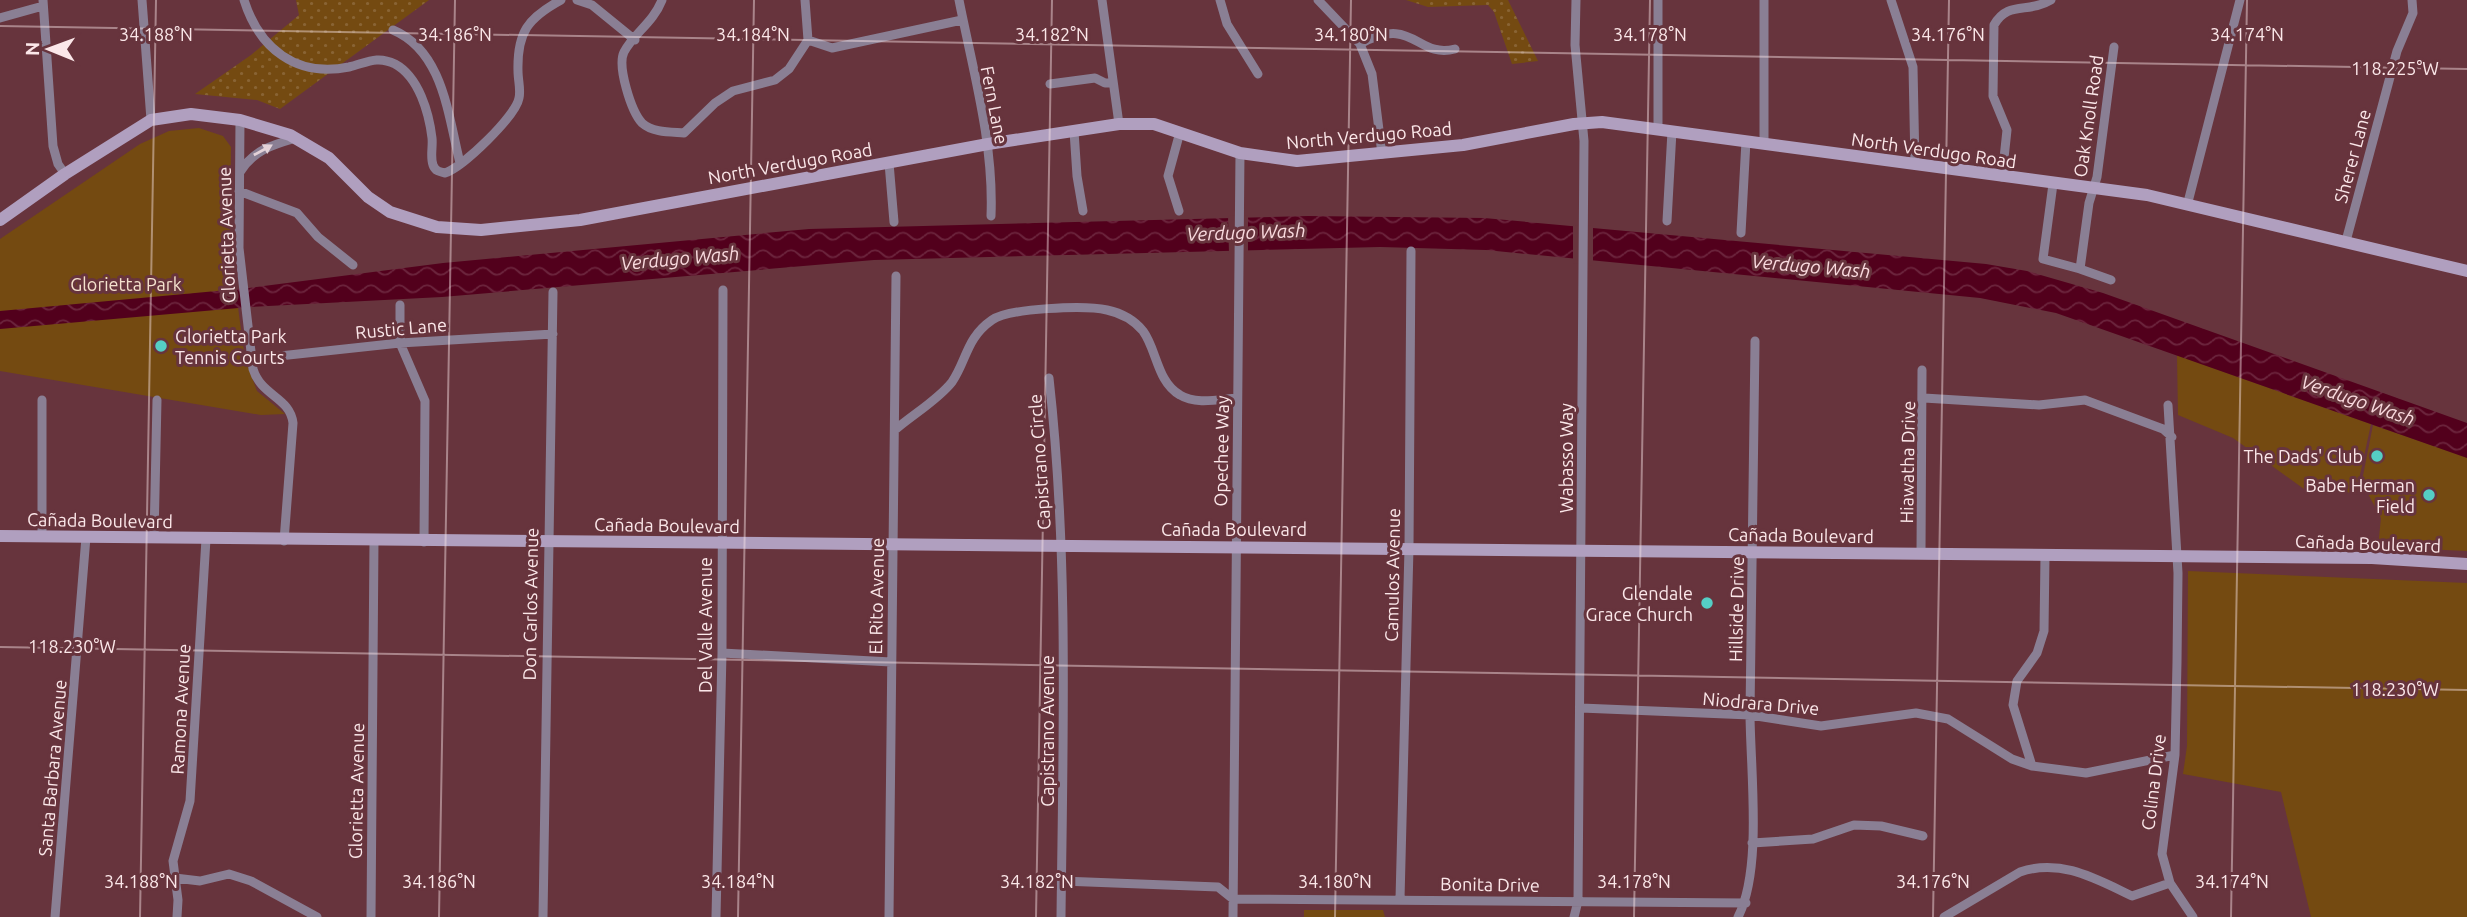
<svg xmlns="http://www.w3.org/2000/svg" width="2467" height="917" viewBox="0 0 2467 917" font-family="Ubuntu,sans-serif">
	<style>
		.grass { fill: url(#grass-dots) }
		.green { fill: #744a11 }
		.water { fill: url(#water-waves) }
		.pier { fill: #67343d }
		.lines { fill: none; stroke-linecap: round; stroke-linejoin: round }
		.street { stroke: #8a7f94; stroke-width: 9 }
		.secondary { stroke: #b09fbf; stroke-width: 12 }
		.oneway { fill: #e4d2d8 }
		.ticks { fill: none; stroke: #fbe7e9; stroke-width: 2; stroke-opacity: 0.45 }
		.poi-dot { fill: #55cec5; stroke: #67343d; stroke-width: 2.5 }
		.labels { text-anchor: middle; dominant-baseline: central; stroke-width: 6; stroke-linejoin: round; paint-order: stroke }
		.street-label { font-size: 18px; fill: #fbe7e9; stroke: #67343d }
		.park-label { font-size: 18px; fill: #f4e1cd; stroke: #67343d }
		.poi-label { font-size: 18px; fill: #fbe7e9; stroke: #67343d; text-anchor: end }
		.water-label { font-size: 19px; font-style: italic; fill: #f9dade; stroke: #67343d }
		.ticks-label { font-size: 18px; text-anchor: middle; fill: #fbe7e9; stroke: #67343d; stroke-width: 6; stroke-linejoin: round; paint-order: stroke }
	</style>
	<defs>
		<pattern id="grass-dots" width="8" height="8" patternUnits="userSpaceOnUse" patternTransform="scale(1.75)"><rect width="8" height="8" fill="#744a11"/><path d="M2 2h.1M6 6h.1" fill="none" stroke="#896434" stroke-width="1.8" stroke-linecap="round"/></pattern>
		<pattern id="water-waves" width="16" height="10" patternUnits="userSpaceOnUse" patternTransform="scale(1.75)"><rect width="16" height="10" fill="#52001c"/><path d="M0 5q4-4 8 0t8 0" fill="none" stroke="#6c253d"/></pattern>
	</defs>
	<rect width="100%" height="100%" fill="#67343d"/>
	<path class="grass" d="M296 0H429L280 109 257 100 195 94 251 55 299 15Z
		M1406 0H1508L1538 61 1512 64 1494 12 1488 5 1428 7Z"/>
	<path class="green" d="M199 128 223 136 231 147 230 248 245 359 257 391 285 414 261 415 0 371V239L140 144 169 131Z
		M2177 355 2371 424 2356 493 2304 489 2233 438 2178 415Z
		M2373 425 2467 457V551L2378 547 2381 518 2368 494 2360 491Z
		M2188 571 2467 583V917H2311L2281 792 2183 774 2187 746Z
		M1304 910H1383L1385 917H1304Z"/>
	<path class="water" d="M1308 216 1484 218 1986 264 2027 271 2103 293 2467 423V458L2056 313 1980 298 1486 250 1380 247 874 260 442 297 250 307 0 329V311L249 288 443 263 809 229Z"/>
	<path class="pier" d="M1248 215V254H1229L1228 216Z
		M1573 225 1593 226V266L1573 263Z"/>
	<g class="lines">
		<path class="street" d="M43 0 53 146 58 164 65 174
			M142 0 151 120
			M244 0C259 48 296 78 349 67 366 63 377 55 395 64 419 77 429 113 432 138 433 147 430 157 433 165 435 171 440 172 445 173 463 167 516 116 519 98 521 90 518 80 518 71 517 32 528 18 561 0
			M577 0 592 5 635 40
			M662 0C653 23 634 33 624 52 617 66 631 111 642 123 653 133 671 132 684 133L715 103 733 91 775 80 789 69 808 40
			M805 0 808 40
			M959 0C973 71 994 143 991 216
			M1102 0 1119 124
			M1220 0 1227 24 1258 74
			M1318 0 1360 44 1372 74 1382 154
			M1764 0V144
			M1891 0 1913 67 1915 165
			M0 18 43 6
			M393 30C443 51 448 115 460 163
			M808 40 832 48 962 20
			M1360 44C1414 14 1416 59 1455 49
			M1050 84 1095 78 1105 83H1113
			M240 120 239 248 253 369C261 396 290 397 293 423L284 541
			M1658 129V0
			M1074 131 1077 176 1083 211
			M889 163 894 222
			M240 172C254 150 272 145 296 138
			M2002 177 2007 130 1993 96 1994 25C2008 0 2028 14 2051 0
			M2053 184 2043 259 2080 269
			M239 191 297 213 318 237 353 265
			M2188 202 2240 0
			M1179 211 1168 176 1180 132
			M1667 221 1672 131
			M1741 233 1746 141
			M2346 241 2397 51 2413 13 2412 0
			M2111 280 2080 269 2089 203 2097 177 2114 47
			M400 305V343L425 401 424 542
			M251 359 400 343 553 334
			M1049 378C1069 557 1063 737 1061 917
			M1924 398 2039 405 2085 400 2163 429 2172 437
			M2168 405 2178 573 2177 662 2175 755 2162 854 2170 883 2193 917
			M895 430C912 415 938 400 952 382 967 360 966 338 992 320 1009 308 1085 305 1107 310 1121 313 1134 320 1143 331 1157 350 1157 382 1180 395 1196 405 1220 399 1237 398
			M42 537V400
			M154 538 157 400
			M1921 554 1922 370
			M722 653 891 662
			M1581 708 1750 715 1821 726 1916 713 1948 719 2012 759 2032 766 2086 773 2175 755
			M2032 766 2013 705 2017 681 2037 653 2044 631 2045 555
			M1752 843 1813 839 1854 825 1881 826 1923 836
			M175 878 200 881 229 874 251 881 317 917
			M1062 881 1218 887 1233 899 1746 903
			M1400 899 1409 548 1411 251
			M55 917 86 537
			M177 917 178 900 173 861 190 801 206 539
			M371 917 374 540
			M543 917 553 292
			M716 917 722 653 723 290
			M889 917 896 276
			M1233 917 1240 153
			M1574 917 1578 901 1584 141 1575 45 1576 0
			M1738 917C1763 869 1750 768 1750 712 1751 589 1754 465 1755 341
			M1944 917 2020 872C2061 858 2096 879 2132 896L2170 883"/>
		<path class="secondary" d="M0 220 65 174 151 120 191 114 240 120 290 135 329 158 368 197 390 212 437 227 481 230 580 220 988 144 1119 124H1154L1240 153 1297 161 1463 145 1574 124 1602 122 2147 195 2467 271
			M0 536 2372 558 2467 564"/>
	</g>
	<defs><path id="oneway-solid" d="M-6-.8H1V-3.2L6.5 0L1 3.2V.8H-6Z" transform="scale(1.75)"/></defs>
	<use class="oneway" href="#oneway-solid" transform="translate(263 150) rotate(-29)"/>
	<path class="ticks" d="M0 26 2467 69M0 647 2467 690M140 917 156 0M439 917 455 0M738 917 754 0M1036 917 1052 0M1335 917 1351 0M1634 917 1650 0M1933 917 1949 0M2231 917 2247 0"/>
	<g class="poi-dot">
		<circle cx="161" cy="346" r="7"/>
		<circle cx="2377" cy="456" r="7"/>
		<circle cx="2429" cy="495" r="7"/>
		<circle cx="1707" cy="603" r="7"/>
	</g>
	<g class="labels">
		<g class="street-label">
			<text transform="translate(995 105) rotate(79)">Fern Lane</text>
			<text transform="translate(2088 116) rotate(-82)">Oak Knoll Road</text>
			<text transform="translate(1369 135) rotate(-5)">North Verdugo Road</text>
			<text transform="translate(1934 150) rotate(8)">North Verdugo Road</text>
			<text transform="translate(2352 156) rotate(-75)">Sherer Lane</text>
			<text transform="translate(790 163) rotate(-10)">North Verdugo Road</text>
			<text transform="translate(226 235) rotate(-92)">Glorietta Avenue</text>
			<text transform="translate(401 328) rotate(-5)">Rustic Lane</text>
			<text transform="translate(1221 451) rotate(-89)">Opechee Way</text>
			<text transform="translate(1566 458) rotate(-90)">Wabasso Way</text>
			<text transform="translate(1039 462) rotate(-94)">Capistrano Circle</text>
			<text transform="translate(1907 462) rotate(-89)">Hiawatha Drive</text>
			<text transform="translate(100 520) rotate(1)">Cañada Boulevard</text>
			<text transform="translate(667 525) rotate(1)">Cañada Boulevard</text>
			<text x="1234" y="529">Cañada Boulevard</text>
			<text transform="translate(1801 535) rotate(1)">Cañada Boulevard</text>
			<text transform="translate(2368 543) rotate(2)">Cañada Boulevard</text>
			<text transform="translate(1392 575) rotate(-89)">Camulos Avenue</text>
			<text transform="translate(876 596) rotate(-89)">El Rito Avenue</text>
			<text transform="translate(530 604) rotate(-89)">Don Carlos Avenue</text>
			<text transform="translate(1736 609) rotate(-89)">Hillside Drive</text>
			<text transform="translate(705 625) rotate(-90)">Del Valle Avenue</text>
			<text transform="translate(1761 703) rotate(5)">Niodrara Drive</text>
			<text transform="translate(180 709) rotate(-87)">Ramona Avenue</text>
			<text transform="translate(1047 731) rotate(-90)">Capistrano Avenue</text>
			<text transform="translate(52 768) rotate(-85)">Santa Barbara Avenue</text>
			<text transform="translate(2153 782) rotate(-83)">Colina Drive</text>
			<text transform="translate(356 791) rotate(-89)">Glorietta Avenue</text>
			<text transform="translate(1490 884) rotate(1)">Bonita Drive</text>
		</g>
		<g class="park-label">
			<text x="126" y="284">Glorietta Park</text>
		</g>
		<g class="poi-label">
			<text x="175" y="336" text-anchor="start">Glorietta Park<tspan x="175" dy="21">Tennis Courts</tspan></text>
			<text x="2363" y="456">The Dads' Club</text>
			<text x="2415" y="485">Babe Herman<tspan x="2415" dy="21">Field</tspan></text>
			<text x="1693" y="593">Glendale<tspan x="1693" dy="21">Grace Church</tspan></text>
		</g>
		<g class="water-label">
			<text transform="translate(1246 232) rotate(-2)">Verdugo Wash</text>
			<text transform="translate(680 258) rotate(-5)">Verdugo Wash</text>
			<text transform="translate(1811 266) rotate(5)">Verdugo Wash</text>
			<text transform="translate(2358 400) rotate(19)">Verdugo Wash</text>
		</g>
	</g>
	<g class="ticks-label">
		<text x="156" y="41">34.188°N</text>
		<text x="455" y="41">34.186°N</text>
		<text x="753" y="41">34.184°N</text>
		<text x="1052" y="41">34.182°N</text>
		<text x="1351" y="41">34.180°N</text>
		<text x="1650" y="41">34.178°N</text>
		<text x="1948" y="41">34.176°N</text>
		<text x="2247" y="41">34.174°N</text>
		<text x="2395" y="75">118.225°W</text>
		<text x="72" y="653">118.230°W</text>
		<text x="2395" y="696">118.230°W</text>
		<text x="141" y="888">34.188°N</text>
		<text x="439" y="888">34.186°N</text>
		<text x="738" y="888">34.184°N</text>
		<text x="1037" y="888">34.182°N</text>
		<text x="1335" y="888">34.180°N</text>
		<text x="1634" y="888">34.178°N</text>
		<text x="1933" y="888">34.176°N</text>
		<text x="2232" y="888">34.174°N</text>
	</g>
	<g transform="translate(49 49) rotate(271)" stroke="#67343d" stroke-width="5" paint-order="stroke">
	<path d="M0-5L12 26L0 18L-12 26Z" fill="#fbe7e9"/>
	<text y="-10" font-size="19" font-weight="bold" text-anchor="middle" fill="#fbe7e9">N</text>
	</g>
</svg>
